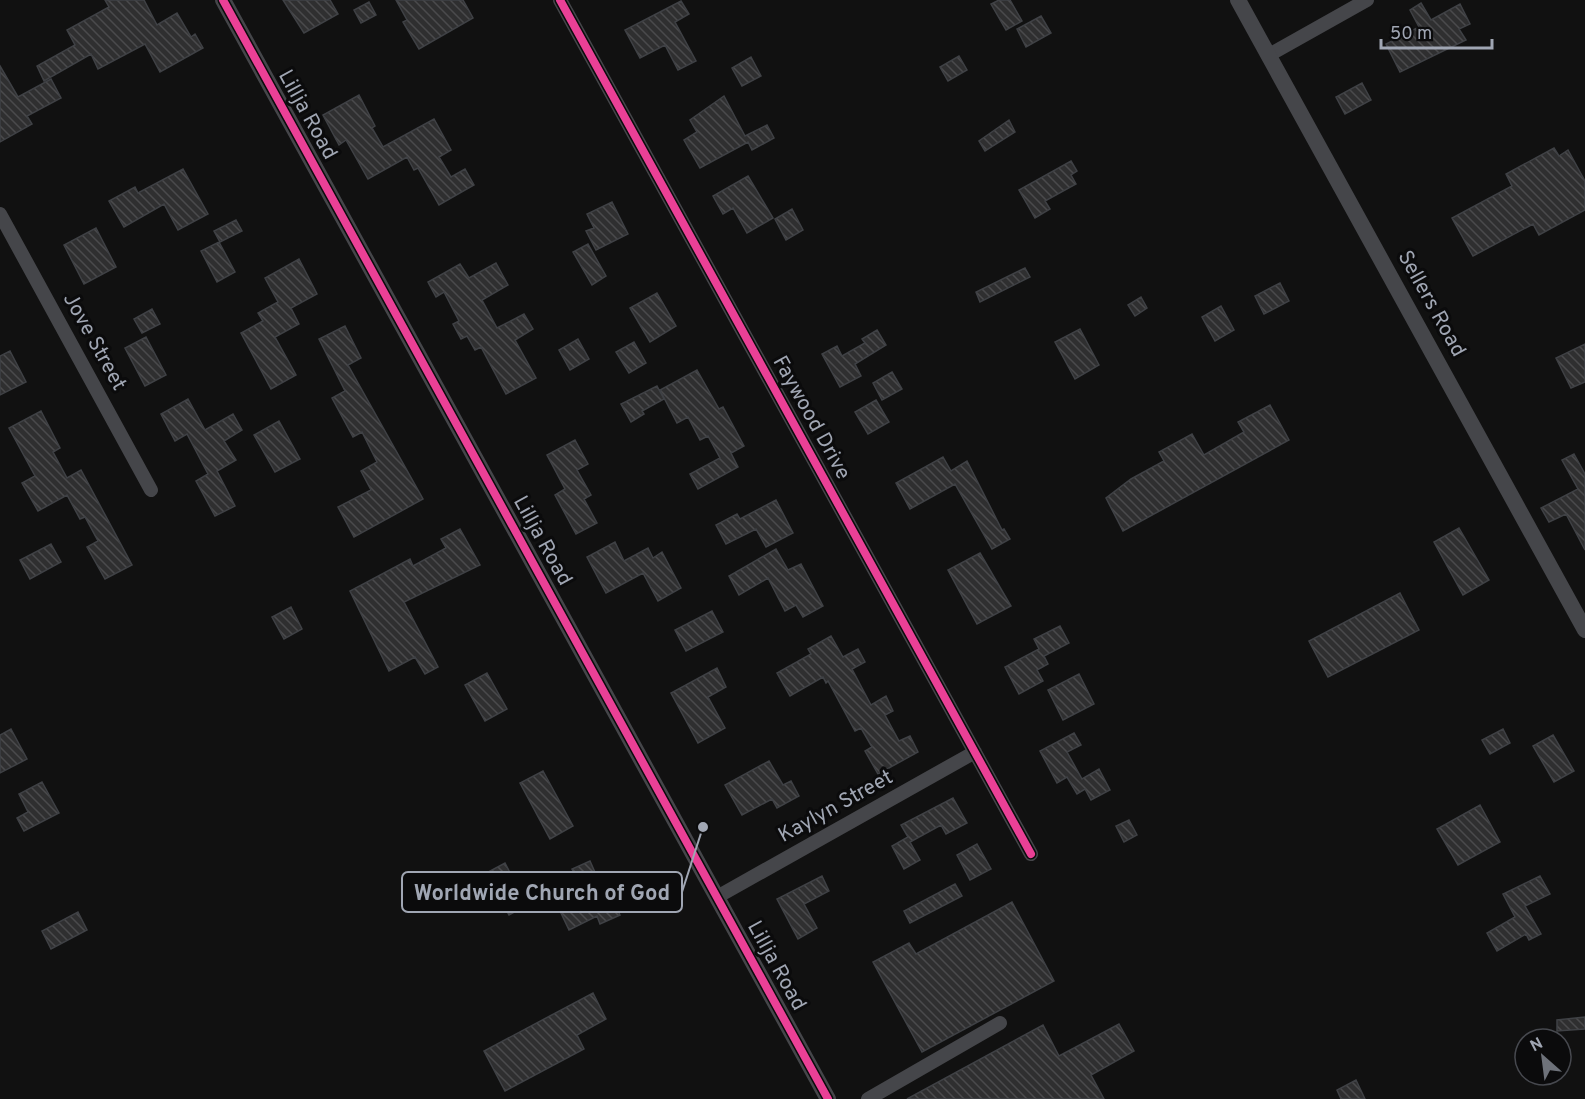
<svg xmlns="http://www.w3.org/2000/svg" width="1585" height="1099" viewBox="0 0 1585 1099" font-family="Overpass,sans-serif">
	<style>
		.building { fill: url(#building-back-hatch); stroke: #3f4145; stroke-width: 1.5 }
		.lines { fill: none; stroke-linecap: round; stroke-linejoin: round }
		.minor { stroke: #45464a; stroke-width: 14 }
		.tertiary { stroke: #45464a; stroke-width: 16 }
		.cycleway-casing { stroke: #0b0b0c; stroke-width: 11 }
		.cycleway { stroke: #ea4096; stroke-width: 8 }
		.labels { text-anchor: middle; dominant-baseline: central; stroke-width: 6; stroke-linejoin: round; paint-order: stroke }
		.street-label { font-size: 21px; fill: #a0a6b3; stroke: #0b0b0c }
		.leader { fill: none; stroke: #a0a6b3; stroke-width: 2 }
		.callout-dot { fill: #a0a6b3; stroke: #0b0b0c; stroke-width: 2 }
		.callout { fill: #0b0b0c; stroke: #a0a6b3; stroke-width: 2 }
		.callout-label { font-size: 22px; text-anchor: middle; font-weight: bold; fill: #a0a6b3 }
	</style>
	<defs>
		<pattern id="building-back-hatch" width="6" height="6" patternUnits="userSpaceOnUse" patternTransform="scale(1.5)"><rect width="6" height="6" fill="#2f2f30"/><path d="M-1 5l2 2M0 0l6 6M5-1l2 2" fill="none" stroke="#4a4a4c"/></pattern>
	</defs>
	<rect width="100%" height="100%" fill="#111"/>
	<path class="building" d="M105 0H144L157 25 177 13 191 37 195 34 203 48 160 72 145 44 98 69 91 54 44 81 37 66 75 45 67 30 109 7Z
		M283 0H330L338 14 304 33Z
		M396 0H463L473 18 419 49 403 22 407 20Z
		M999 0H1010L1022 21 1006 30 991 4Z
		M681 1 689 14 675 22 696 61 678 70 665 45 640 58 625 30Z
		M369 2 376 15 361 23 354 10Z
		M1421 3 1431 20 1460 4 1470 24 1459 29 1466 40 1400 72 1386 44 1419 27 1410 10Z
		M1041 16 1051 33 1026 47 1017 29Z
		M959 56 967 70 948 81 940 67Z
		M751 57 761 76 742 86 732 68Z
		M0 66 18 97 51 79 61 98 27 116 32 124 0 142Z
		M1362 83 1371 100 1345 114 1336 97Z
		M359 95 375 126 372 128 383 147 434 119 451 150 439 157 451 177 465 169 474 185 439 205 418 168 414 170 407 157 368 179 346 140 339 145 323 115Z
		M724 96 745 136 767 125 774 138 752 150 748 142 700 168 684 140 697 132 690 120Z
		M1009 120 1015 132 985 151 979 141Z
		M1554 148 1559 156 1568 150 1585 181V210L1539 235 1533 224 1473 256 1452 218 1512 186 1506 174Z
		M1071 161 1077 171 1071 175 1076 184 1045 201 1050 209 1035 218 1019 190Z
		M183 169 208 214 178 230 164 204 124 227 109 201 135 187 138 193Z
		M748 176 773 218 747 233 733 208 723 214 713 196Z
		M612 202 628 234 596 250 586 231 594 228 587 214Z
		M792 209 803 230 786 240 775 219Z
		M236 220 242 231 220 242 214 231Z
		M96 228 116 267 84 284 64 245Z
		M219 242 235 272 217 282 201 251Z
		M588 244 606 276 592 285 573 252Z
		M299 259 317 294 291 308 299 324 275 337 296 375 271 389 241 333 263 321 258 313 278 302 265 278Z
		M496 263 508 285 482 300 497 328 524 314 533 329 515 340 536 378 506 394 481 347 475 350 467 336 461 339 453 324 459 321 444 292 436 297 428 282 460 264 469 278Z
		M1025 268 1030 277 980 302 976 292Z
		M1280 283 1289 301 1264 314 1255 296Z
		M657 293 676 326 650 342 630 308Z
		M1141 297 1147 308 1135 316 1128 305Z
		M1221 306 1234 330 1215 341 1202 317Z
		M152 309 160 324 142 333 134 319Z
		M345 326 361 358 348 365 423 499 354 537 338 507 371 490 361 471 377 462 362 432 353 437 332 398 345 391 319 339Z
		M1080 329 1099 365 1075 379 1055 342Z
		M877 330 886 345 855 364 861 376 840 387 822 354 837 346 842 356 865 343 862 339Z
		M146 337 166 375 145 386 125 348Z
		M578 339 589 359 570 370 559 350Z
		M634 342 646 363 629 373 616 352Z
		M1585 344V382L1571 388 1556 358Z
		M10 351 26 382 0 395V356Z
		M697 370 719 409 723 407 744 446 731 453 738 467 698 489 690 474 720 458 708 436 700 440 688 417 677 423 660 390Z
		M892 372 902 389 882 400 873 383Z
		M657 386 664 399 642 411 644 414 631 422 621 404Z
		M188 399 205 430 233 414 242 430 224 441 236 460 217 471 235 506 215 516 196 481 208 474 187 434 175 441 161 414Z
		M876 400 889 422 868 434 855 412Z
		M1270 405 1289 440 1123 531 1106 498 1131 479 1164 461 1159 452 1192 434 1204 455 1244 432 1238 422Z
		M41 411 60 448 53 452 67 478 81 470 132 565 105 579 87 547 98 541 85 517 80 519 67 495 38 511 22 483 35 476 9 428Z
		M279 421 300 459 275 472 254 435Z
		M575 440 588 464 577 470 591 495 584 499 597 523 576 534 555 495 565 489 547 455Z
		M1574 454 1585 474V550L1566 514 1549 522 1541 508 1578 489 1562 460Z
		M943 457 951 471 967 461 1002 530 1004 529 1010 539 992 549 955 484 910 509 896 483Z
		M776 500 793 533 766 547 756 529 726 544 716 525 737 514 740 519Z
		M1459 528 1489 580 1463 595 1434 542Z
		M460 529 480 565 404 602 438 667 425 674 415 657 389 671 350 591 410 559 413 566 446 548 441 539Z
		M615 542 624 561 648 548 653 558 662 552 681 588 658 601 643 573 606 593 587 557Z
		M51 544 61 562 30 579 20 560Z
		M776 549 788 570 801 564 823 606 803 617 796 605 785 611 768 578 739 595 729 576Z
		M980 553 1011 606 977 624 948 570Z
		M1400 593 1419 630 1328 677 1309 641Z
		M291 607 302 629 284 639 272 617Z
		M712 611 723 632 686 651 675 630Z
		M1060 626 1069 643 1044 656 1048 664 1037 670 1043 681 1019 694 1005 667 1039 649 1034 639Z
		M831 636 843 657 858 649 865 662 852 669 871 705 886 696 893 711 885 715 899 741 910 736 918 752 878 774 865 751 872 747 861 728 855 731 828 681 826 683 823 677 790 696 777 673 811 654 808 649Z
		M717 668 726 687 708 697 725 728 698 743 671 693Z
		M487 673 507 709 485 721 465 685Z
		M1079 674 1094 704 1063 720 1048 690Z
		M11 729 27 759 0 773V735Z
		M1503 729 1510 743 1490 754 1482 740Z
		M1074 733 1081 745 1067 752 1082 779 1099 769 1110 790 1091 800 1085 789 1077 794 1067 777 1057 783 1040 751Z
		M1553 735 1574 771 1554 782 1533 746Z
		M769 761 783 785 791 781 799 796 777 808 772 799 742 815 725 785Z
		M543 771 573 826 550 839 520 783Z
		M42 782 59 813 24 831 17 818 28 812 19 794Z
		M953 798 967 823 946 834 941 825 910 842 920 860 904 869 892 846 908 837 901 825Z
		M1480 805 1500 842 1458 865 1437 829Z
		M1129 820 1137 835 1124 842 1116 826Z
		M977 844 991 869 970 880 957 855Z
		M590 861 598 879 604 877 620 915 600 924 597 916 569 930 561 913 588 900 572 869Z
		M505 863 521 894 525 891 531 903 509 915 496 891 484 897 475 879Z
		M822 876 829 891 804 904 817 928 798 939 777 899Z
		M1540 876 1550 894 1525 906 1541 934 1529 940 1526 934 1497 951 1487 933 1515 917 1503 894Z
		M955 884 962 896 910 923 904 911Z
		M1012 902 1054 981 922 1052 873 962 909 943 916 954Z
		M78 912 87 930 51 949 42 931Z
		M593 993 606 1019 577 1035 584 1049 505 1091 484 1051Z
		M1585 1017V1029L1557 1031V1020Z
		M1119 1024 1134 1051 1091 1075 1104 1099H907L1043 1025 1059 1056Z
		M1356 1080 1365 1099H1341L1337 1090Z"/>
	<g class="lines">
		<path class="minor" d="M560 0 1031 854
			M1269 55 1367 0
			M0 214 151 490
			M717 897 975 752
			M868 1099 1000 1023"/>
		<path class="tertiary" d="M223 0 828 1099
			M1238 0 1585 630"/>
		<defs>
			<path id="cycleway" d="M223 0 828 1099
				M560 0 1031 854"/>
		</defs>
		<use href="#cycleway" class="cycleway-casing"/>
		<use href="#cycleway" class="cycleway"/>
	</g>
	<g class="labels">
		<g class="street-label">
			<text transform="translate(307 115) rotate(61)">Lillja Road</text>
			<text transform="translate(1431 304) rotate(61)">Sellers Road</text>
			<text transform="translate(94 342) rotate(61)">Jove Street</text>
			<text transform="translate(811 418) rotate(61)">Faywood Drive</text>
			<text transform="translate(542 541) rotate(61)">Lillja Road</text>
			<text transform="translate(836 807) rotate(-29)">Kaylyn Street</text>
			<text transform="translate(776 966) rotate(61)">Lillja Road</text>
		</g>
	</g>
	<path class="leader" d="M703 827L682 892"/>
	<circle class="callout-dot" cx="703" cy="827" r="6"/>
	<rect class="callout" x="402" y="872" width="280" height="40" rx="6"/>
	<g class="callout-label">
		<text x="542" y="900">Worldwide Church of God</text>
	</g>
	<g transform="translate(1543 1057) rotate(332)"><circle r="28" fill="#0b0b0c" stroke="#47494f" stroke-width="1.5"/>
	<path d="M0-4.5L10 22L0 15L-10 22Z" fill="#6e727a"/>
	<text y="-9" font-size="16" font-weight="bold" text-anchor="middle" fill="#a0a6b3">N</text>
	</g>
	<path d="M1381 39v9h111v-9" fill="none" stroke="#a0a6b3" stroke-width="3"/>
	<text x="1390" y="39" font-size="18" fill="#a0a6b3" stroke="#0b0b0c" stroke-width="4.5" paint-order="stroke">50 m</text>
</svg>
